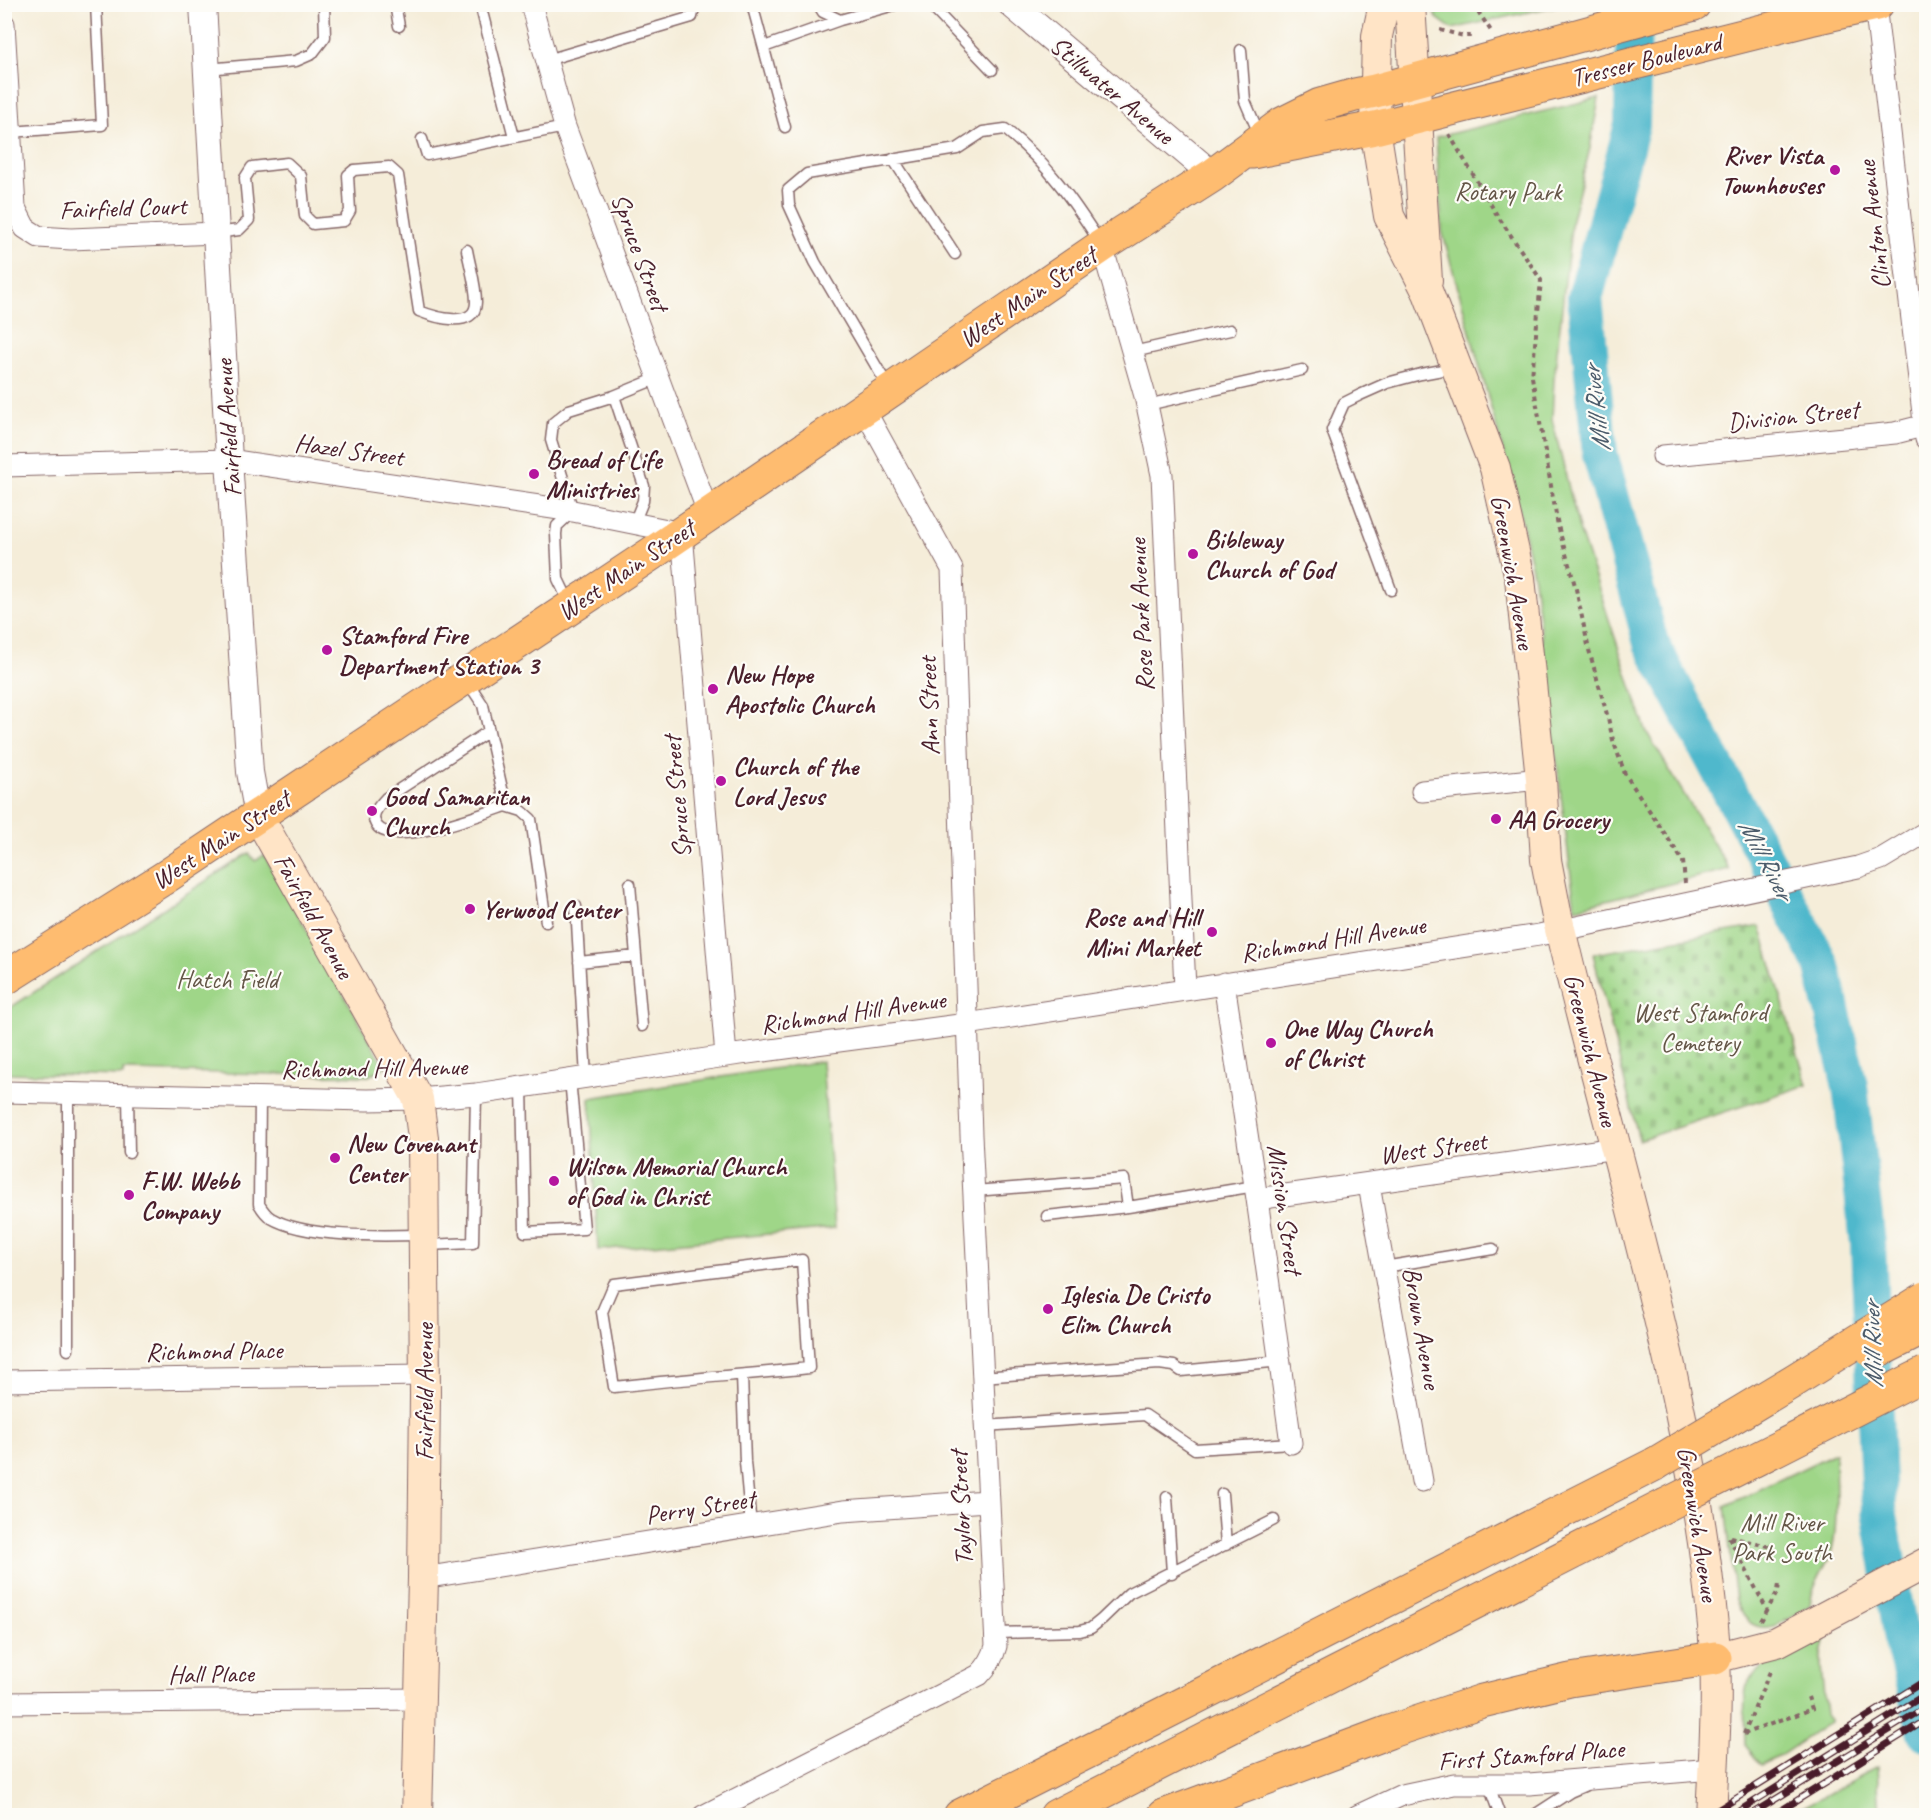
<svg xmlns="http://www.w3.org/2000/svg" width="1931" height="1820" viewBox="0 0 1931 1820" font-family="Caveat,sans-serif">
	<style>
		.green { fill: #9fd688; stroke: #747a5a; stroke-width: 1.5 }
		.cemetery { fill: url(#cemetery-stones); stroke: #747a5a; stroke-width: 1.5 }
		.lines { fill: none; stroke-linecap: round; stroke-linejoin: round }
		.river { stroke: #4fb8cc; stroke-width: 36 }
		.service-casing { stroke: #866768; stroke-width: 13 }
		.minor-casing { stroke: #866768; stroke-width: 23 }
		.tertiary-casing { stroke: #866768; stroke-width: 28 }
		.secondary-casing { stroke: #866768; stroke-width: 32 }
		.primary-casing { stroke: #866768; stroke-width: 35 }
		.motorway-casing { stroke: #866768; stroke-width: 35 }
		.path { stroke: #866768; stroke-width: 4; stroke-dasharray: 4.5 4.5; stroke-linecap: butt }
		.service { stroke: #fff; stroke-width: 10 }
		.minor { stroke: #fff; stroke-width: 21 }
		.tertiary { stroke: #fff; stroke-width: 26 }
		.secondary { stroke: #ffe4c6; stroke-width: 30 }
		.primary { stroke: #febc70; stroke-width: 33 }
		.motorway { stroke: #febc70; stroke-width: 33 }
		.rail-casing { stroke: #4a1f2b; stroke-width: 7 }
		.rail { stroke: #fdfcf7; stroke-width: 4.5; stroke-dasharray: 14; stroke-linecap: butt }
		.motorway-bridge-casing { stroke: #866768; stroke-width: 35; stroke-linecap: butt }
		.motorway-bridge { stroke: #febc70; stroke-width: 33 }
		.poi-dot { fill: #b5179e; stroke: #fdfcf7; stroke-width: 2 }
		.labels { text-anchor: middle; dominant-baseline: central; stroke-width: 4.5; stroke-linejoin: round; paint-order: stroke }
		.street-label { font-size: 26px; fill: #4a1f2b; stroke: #fdfcf7 }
		.poi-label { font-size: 26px; font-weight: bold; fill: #4a1f2b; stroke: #fdfcf7; text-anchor: start }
		.park-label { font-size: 26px; fill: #645647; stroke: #fdfcf7 }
		.water-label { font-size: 27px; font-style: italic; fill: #4c5c6b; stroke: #fdfcf7 }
	</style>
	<defs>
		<pattern id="cemetery-stones" width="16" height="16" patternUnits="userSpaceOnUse" patternTransform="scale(1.5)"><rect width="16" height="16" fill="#9fd688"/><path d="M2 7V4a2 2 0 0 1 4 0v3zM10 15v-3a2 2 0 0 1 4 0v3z" fill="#8ab776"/></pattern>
	</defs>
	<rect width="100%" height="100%" fill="#fdfcf7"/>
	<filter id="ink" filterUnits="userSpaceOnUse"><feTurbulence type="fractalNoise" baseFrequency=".0167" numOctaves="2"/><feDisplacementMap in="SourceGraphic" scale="12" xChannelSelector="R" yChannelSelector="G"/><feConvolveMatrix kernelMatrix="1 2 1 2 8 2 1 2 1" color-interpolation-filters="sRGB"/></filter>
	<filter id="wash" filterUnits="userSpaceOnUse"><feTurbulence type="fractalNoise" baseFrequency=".008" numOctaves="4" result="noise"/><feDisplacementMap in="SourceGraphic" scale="24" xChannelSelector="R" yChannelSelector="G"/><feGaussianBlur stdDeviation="1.35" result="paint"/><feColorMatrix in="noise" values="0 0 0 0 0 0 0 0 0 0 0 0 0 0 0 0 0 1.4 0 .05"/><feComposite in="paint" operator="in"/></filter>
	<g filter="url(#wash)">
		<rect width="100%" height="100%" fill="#f5edd9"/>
		<path class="green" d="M1430 5H1561L1452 29 1437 18Z
			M1599 98 1590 148 1572 219 1554 379 1552 419 1579 529 1646 731 1729 869 1575 908 1534 579 1518 505 1442 231 1436 137Z
			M249 853 255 861 264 855 385 1067 369 1076 123 1071V1076L5 1073V1011Z
			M822 1061 835 1228 598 1250 590 1098Z
			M1835 1453C1835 1478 1839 1530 1831 1553 1824 1571 1812 1585 1810 1605 1783 1625 1751 1645 1736 1600L1725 1506Z
			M1827 1630 1821 1654V1667L1826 1715 1831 1721 1780 1756 1761 1765 1745 1745C1745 1728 1743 1707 1746 1689 1751 1665 1806 1641 1827 1630Z
			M1877 1767 1880 1815H1789Z"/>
		<path class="cemetery" d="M1760 926 1807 1085 1639 1140 1593 954Z"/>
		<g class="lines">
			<path class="river" d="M1634 4 1632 125 1585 298 1600 454 1651 643 1821 963 1850 1086 1868 1244 1879 1511 1901 1638 1926 1733"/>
		</g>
	</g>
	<g filter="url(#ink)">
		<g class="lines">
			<defs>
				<path id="service" d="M395 4 399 26
					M480 4 514 137
					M752 4 785 127
					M818 4 823 12 840 20
					M929 4 992 70
					M764 47 840 20 898 4
					M1241 50 1245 101 1260 136
					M547 60 692 17 695 4
					M207 69 296 61 312 54 325 37 324 4
					M11 132 102 125 96 4
					M422 139 427 155 565 127
					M893 159 955 254
					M216 233 239 230 249 220 245 178 252 167 287 163 301 176 305 216 313 224 344 221 350 211 348 175 354 170 389 167 398 175 419 311C434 317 476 330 476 302 476 285 470 267 467 250
					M1133 352 1230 330
					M889 388 815 262 789 205 788 190 807 174 957 149 983 132 1005 129C1047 163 1072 199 1101 244
					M1147 405 1302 370
					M634 523 643 501 644 486 614 396 658 378
					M1391 590 1332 430 1344 403 1360 395 1387 383 1421 374 1453 368
					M570 604 558 579 556 534 557 526 573 511 551 440 553 423 569 410 614 396
					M467 681 483 705 506 806 522 811 531 819 546 922
					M489 731 386 798C379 806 369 815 377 826 394 848 483 814 506 806
					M576 906 586 1077
					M636 956 642 1026
					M579 962 636 956 630 884
					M522 1086 525 1232 584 1229 570 1079
					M68 1093V1350
					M128 1094 129 1153
					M260 1097 259 1204C262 1209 266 1215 271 1218 305 1238 381 1236 420 1235
					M974 1191 1124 1179 1128 1207
					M1047 1216 1128 1207 1255 1186
					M427 1245 473 1243 476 1094
					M802 1260 809 1368C744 1375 679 1379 614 1387L602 1312 614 1284Z
					M1384 1267 1493 1249
					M742 1375 745 1462 751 1526
					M982 1377 1159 1364 1174 1366 1181 1371 1280 1361
					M984 1426 1145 1415 1195 1449 1291 1443
					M1222 1494 1226 1545
					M1167 1497 1172 1573
					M996 1633 1080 1631 1091 1628 1102 1619 1129 1593 1274 1520
					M1488 1783 1500 1816
					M1533 1816 1570 1792 1584 1786"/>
				<path id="minor" d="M531 4 565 127 709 515
					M1875 4 1926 439
					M4 24 15 208 25 228 39 237 71 239 216 233
					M1102 246 1145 396 1162 475 1185 989
					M1663 456 1895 433 1926 425
					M4 466 229 460 573 511 682 533 726 1056
					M1422 791 1541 779
					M1224 983 1257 1199 1291 1443
					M4 1092 367 1100 418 1099 476 1094 726 1056 967 1024 1539 935 1858 867 1881 859 1926 832
					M1369 1185 1422 1481
					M1257 1199 1616 1148
					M4 1381 425 1375
					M423 1578 843 1511 987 1501
					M4 1703 419 1699
					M703 1816 979 1675C988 1666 993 1658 996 1646L971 1135 952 569 864 409
					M1357 1816 1402 1795 1454 1784H1529L1713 1769"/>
				<path id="tertiary" d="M203 4 229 460 250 772 258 816
					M1011 4 1213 175"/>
				<path id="secondary" d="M1384 4 1377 36 1375 128 1389 216 1428 293 1495 468 1520 578 1541 779 1546 860 1556 912C1611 1150 1690 1382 1713 1626 1719 1689 1714 1753 1711 1816
					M1410 4 1427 281
					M258 816 418 1099 423 1138 425 1394 423 1578 417 1816
					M1715 1658 1777 1642 1926 1563"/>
				<path id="primary" d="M1252 152 1375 128 1810 19 1877 4
					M4 979 164 878 651 554 1102 246 1213 175 1282 124 1320 105 1355 95 1375 91 1694 4"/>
				<path id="motorway" d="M960 1816 1139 1726 1655 1464
					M1056 1816 1664 1506
					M1164 1816 1389 1732 1482 1701 1570 1680 1715 1658"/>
			</defs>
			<use href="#service" class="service-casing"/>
			<use href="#minor" class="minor-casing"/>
			<use href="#tertiary" class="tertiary-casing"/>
			<use href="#secondary" class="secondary-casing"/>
			<use href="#primary" class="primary-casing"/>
			<use href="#motorway" class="motorway-casing"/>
			<path class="path" d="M1473 4 1491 31 1490 32
				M1440 30 1464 36H1471
				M1449 134 1497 215 1541 280 1532 377 1558 526 1576 589 1589 650 1608 718 1613 740 1625 774 1683 861 1685 883
				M1729 1537 1767 1610
				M1730 1537 1772 1547 1774 1554
				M1761 1621 1778 1591 1779 1584
				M1744 1734 1812 1709 1808 1697
				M1744 1734 1771 1669"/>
			<use href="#service" class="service"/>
			<use href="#minor" class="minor"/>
			<use href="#tertiary" class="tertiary"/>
			<use href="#secondary" class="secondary"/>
			<use href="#primary" class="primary"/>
			<use href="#motorway" class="motorway"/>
			<defs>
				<path id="rail" d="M1708 1816 1926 1680
					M1731 1816 1926 1694
					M1748 1816 1926 1707
					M1772 1816 1926 1720"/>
			</defs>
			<use href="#rail" class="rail-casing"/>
			<use href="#rail" class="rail"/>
			<defs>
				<path id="motorway-bridge" d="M1874 1353 1926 1327
					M1655 1464 1795 1380 1926 1298
					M1664 1506 1926 1373"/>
			</defs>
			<use href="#motorway-bridge" class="motorway-bridge-casing"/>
			<use href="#motorway-bridge" class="motorway-bridge"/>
		</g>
	</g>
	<g class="poi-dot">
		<circle cx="1835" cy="170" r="6"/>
		<circle cx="534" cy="474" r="6"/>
		<circle cx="1193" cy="554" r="6"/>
		<circle cx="327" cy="650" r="6"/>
		<circle cx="713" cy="689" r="6"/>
		<circle cx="721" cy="781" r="6"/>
		<circle cx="372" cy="811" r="6"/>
		<circle cx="1496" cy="819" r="6"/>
		<circle cx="470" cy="909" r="6"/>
		<circle cx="1212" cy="932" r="6"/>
		<circle cx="1271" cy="1043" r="6"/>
		<circle cx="335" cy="1158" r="6"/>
		<circle cx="554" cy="1181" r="6"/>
		<circle cx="129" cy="1195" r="6"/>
		<circle cx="1048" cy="1309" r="6"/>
	</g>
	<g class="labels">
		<g class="street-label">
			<text transform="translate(1646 60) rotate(-14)">Tresser Boulevard</text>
			<text transform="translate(1112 90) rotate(40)">Stillwater Avenue</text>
			<text transform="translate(123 208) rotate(-2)">Fairfield Court</text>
			<text transform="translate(1874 225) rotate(-97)">Clinton Avenue</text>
			<text transform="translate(640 252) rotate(70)">Spruce Street</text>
			<text transform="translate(1028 297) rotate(-34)">West Main Street</text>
			<text transform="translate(1793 416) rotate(-6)">Division Street</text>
			<text transform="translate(228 428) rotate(-94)">Fairfield Avenue</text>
			<text transform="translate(349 450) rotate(8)">Hazel Street</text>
			<text transform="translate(626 570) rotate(-34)">West Main Street</text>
			<text transform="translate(1513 572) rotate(80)">Greenwich Avenue</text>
			<text transform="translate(1141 615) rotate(-93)">Rose Park Avenue</text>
			<text transform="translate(929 706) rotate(-92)">Ann Street</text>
			<text transform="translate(677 797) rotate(-95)">Spruce Street</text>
			<text transform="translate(221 840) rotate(-33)">West Main Street</text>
			<text transform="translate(314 916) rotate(61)">Fairfield Avenue</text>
			<text transform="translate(1333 939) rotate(-9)">Richmond Hill Avenue</text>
			<text transform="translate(853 1012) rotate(-8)">Richmond Hill Avenue</text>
			<text transform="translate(1591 1050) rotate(76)">Greenwich Avenue</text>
			<text transform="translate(374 1068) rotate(-1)">Richmond Hill Avenue</text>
			<text transform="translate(1433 1148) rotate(-8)">West Street</text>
			<text transform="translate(1285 1209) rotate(82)">Mission Street</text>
			<text transform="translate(1422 1328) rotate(80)">Brown Avenue</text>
			<text transform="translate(214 1351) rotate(-1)">Richmond Place</text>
			<text transform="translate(424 1392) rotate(-90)">Fairfield Avenue</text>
			<text transform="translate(700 1507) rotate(-9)">Perry Street</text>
			<text transform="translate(961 1508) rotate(-93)">Taylor Street</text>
			<text transform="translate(1698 1524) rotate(81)">Greenwich Avenue</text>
			<text transform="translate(211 1674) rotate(-1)">Hall Place</text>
			<text transform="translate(1531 1755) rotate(-4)">First Stamford Place</text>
		</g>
		<g class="poi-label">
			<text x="1823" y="155" text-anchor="end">River Vista<tspan x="1823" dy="30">Townhouses</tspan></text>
			<text x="546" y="459">Bread of Life<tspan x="546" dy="30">Ministries</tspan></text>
			<text x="1205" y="539">Bibleway<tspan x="1205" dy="30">Church of God</tspan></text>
			<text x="339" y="635">Stamford Fire<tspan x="339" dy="30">Department Station 3</tspan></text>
			<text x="725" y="674">New Hope<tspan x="725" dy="30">Apostolic Church</tspan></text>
			<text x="733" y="766">Church of the<tspan x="733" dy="30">Lord Jesus</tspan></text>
			<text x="384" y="796">Good Samaritan<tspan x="384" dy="30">Church</tspan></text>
			<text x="1508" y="819">AA Grocery</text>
			<text x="482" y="909">Yerwood Center</text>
			<text x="1200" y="917" text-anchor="end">Rose and Hill<tspan x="1200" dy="30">Mini Market</tspan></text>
			<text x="1283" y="1028">One Way Church<tspan x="1283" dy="30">of Christ</tspan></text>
			<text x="347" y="1143">New Covenant<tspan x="347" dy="30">Center</tspan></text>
			<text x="566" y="1166">Wilson Memorial Church<tspan x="566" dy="30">of God in Christ</tspan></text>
			<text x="141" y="1180">F.W. Webb<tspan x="141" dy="30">Company</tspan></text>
			<text x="1060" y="1294">Iglesia De Cristo<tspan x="1060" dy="30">Elim Church</tspan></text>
		</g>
		<g class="park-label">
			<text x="1508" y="191">Rotary Park</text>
			<text x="227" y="979">Hatch Field</text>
			<text x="1700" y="1012">West Stamford<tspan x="1700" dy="30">Cemetery</tspan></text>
			<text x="1782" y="1522">Mill River<tspan x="1782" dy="30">Park South</tspan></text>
		</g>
		<g class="water-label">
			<text transform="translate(1596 409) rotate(-97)">Mill River</text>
			<text transform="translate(1766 859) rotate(62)">Mill River</text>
			<text transform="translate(1872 1345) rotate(-92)">Mill River</text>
		</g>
	</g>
	<rect width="1931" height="1820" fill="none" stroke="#fdfcf7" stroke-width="24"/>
</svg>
